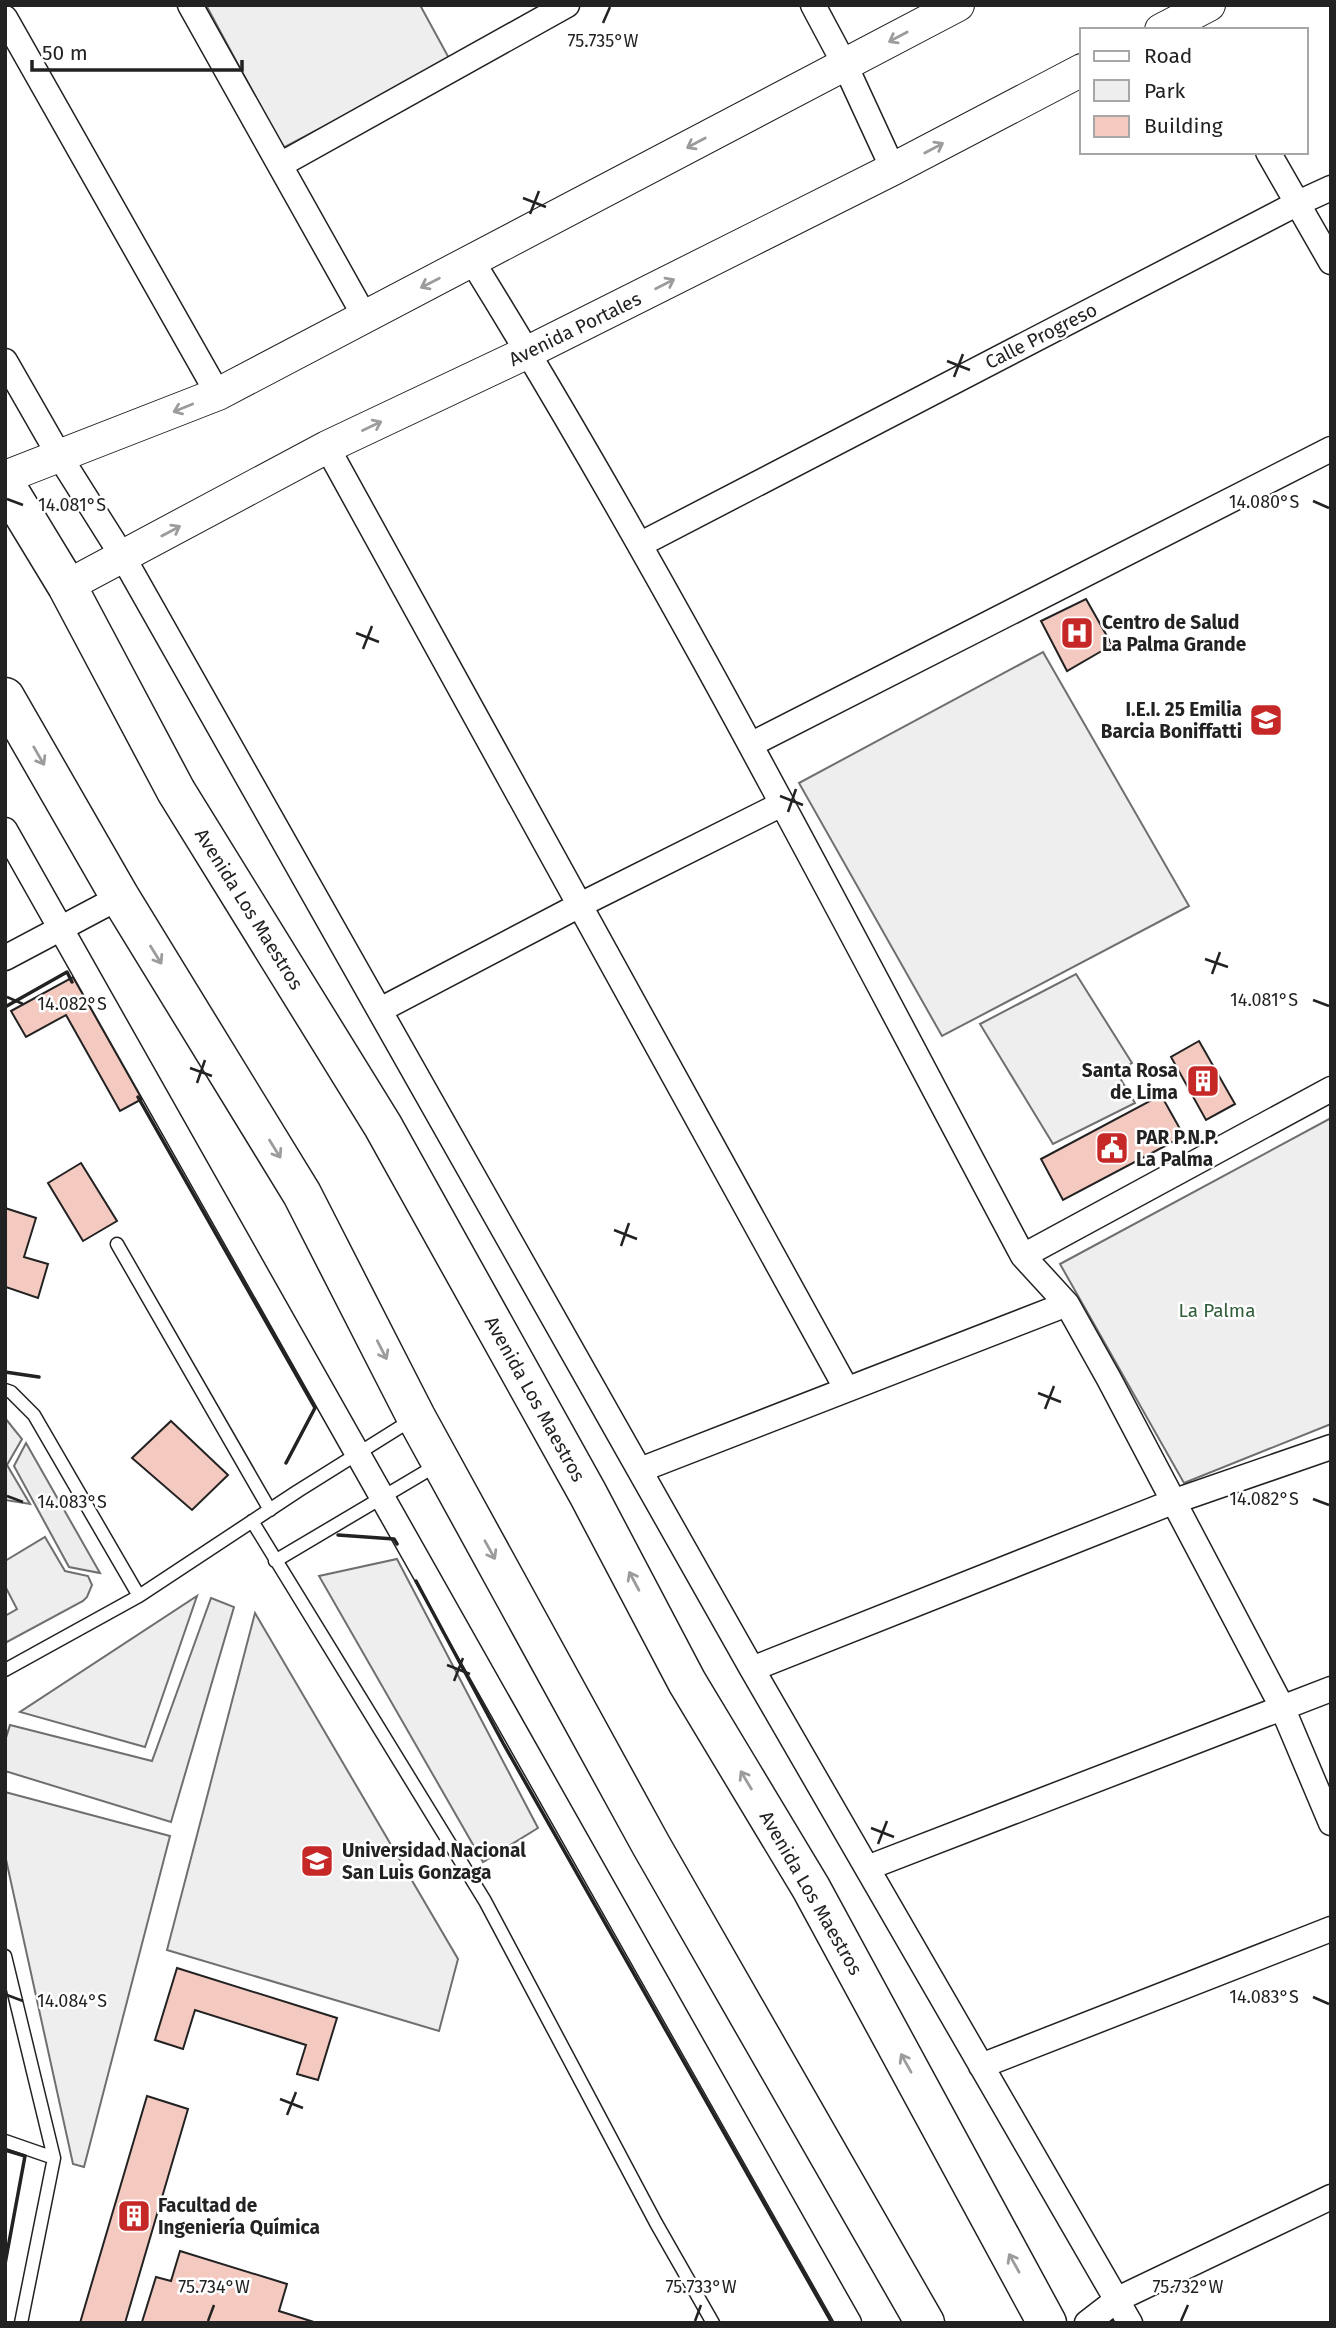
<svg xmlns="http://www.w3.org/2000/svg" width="1336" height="2328" viewBox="0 0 1336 2328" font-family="'Fira Sans',sans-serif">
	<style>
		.green { fill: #eee; stroke: #6f6f6f; stroke-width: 2 }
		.parking { fill: #ededed; stroke: #6f6f6f; stroke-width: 2 }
		.building { fill: #f3c9c0; stroke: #222; stroke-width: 2 }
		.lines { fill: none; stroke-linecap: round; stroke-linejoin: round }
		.service-casing { stroke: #222; stroke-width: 15 }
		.minor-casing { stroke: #222; stroke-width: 27 }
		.tertiary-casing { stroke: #222; stroke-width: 34 }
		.trunk-casing { stroke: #222; stroke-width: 41 }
		.service { stroke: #fff; stroke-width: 12 }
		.minor { stroke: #fff; stroke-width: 24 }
		.tertiary { stroke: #fff; stroke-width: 32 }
		.trunk { stroke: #fff; stroke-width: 38 }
		.wall { stroke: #222; stroke-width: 3.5 }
		.oneway { stroke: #9c9c9c }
		.ticks { fill: none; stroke: #222; stroke-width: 2.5 }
		.labels { text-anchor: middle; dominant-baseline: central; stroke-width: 5; stroke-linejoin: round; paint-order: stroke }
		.street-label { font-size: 19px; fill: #222; stroke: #fff }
		.poi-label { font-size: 19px; font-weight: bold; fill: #222; stroke: #fff; text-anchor: start }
		.park-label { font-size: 19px; fill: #2f5e38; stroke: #fff }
		.ticks-label { font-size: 18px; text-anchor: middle; fill: #222; stroke: #fff; stroke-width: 5; stroke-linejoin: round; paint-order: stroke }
	</style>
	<rect width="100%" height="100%" fill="#fff"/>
	<path class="green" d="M206 5H420L450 60 283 148Z
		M1043 652 1189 906 942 1036 799 783Z
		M1076 974 1132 1063 1117 1073 1135 1103 1053 1144 980 1024Z
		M1331 1118V1424L1184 1483 1060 1264Z
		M5 1418 22 1439 7 1465 30 1504 5 1500Z
		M45 1537 65 1571 88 1576 92 1585 87 1597 83 1601 5 1643V1616L17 1609 5 1586V1561Z
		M397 1559 538 1828 483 1862 319 1576Z
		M197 1596 145 1747 20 1712Z
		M255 1613 458 1959 439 2031 167 1950Z
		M5 1792 170 1836 84 2167 73 2164 5 1855Z"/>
	<path class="parking" d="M26 1443 100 1573 69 1567 14 1466Z
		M211 1598 234 1607 171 1822 5 1771V1741L10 1725 152 1761Z"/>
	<path class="building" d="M1086 599 1112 645 1067 671 1041 621Z
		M73 977 142 1099 120 1111 66 1015 26 1037 11 1011Z
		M1199 1041 1235 1104 1206 1120 1171 1057Z
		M1161 1095 1184 1136 1063 1200 1041 1159Z
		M81 1163 117 1221 83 1241 48 1183Z
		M5 1208 36 1218 24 1257 48 1264 38 1298 6 1287 5 1291Z
		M171 1421 228 1475 192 1510 132 1458Z
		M177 1968 337 2018 318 2080 297 2074 306 2045 195 2010 183 2049 155 2040Z
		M147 2096 188 2109 125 2323H80Z
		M180 2251 287 2284 279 2311 317 2323 142 2322 156 2277 171 2281Z"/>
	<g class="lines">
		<defs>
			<path id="service" d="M117 1244 270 1510
				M5 1390 11 1392 34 1415 139 1596
				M252 1521 485 1901 656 2223 713 2323
				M275 1561 437 1465
				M5 1670 139 1596 298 1491 413 1419
				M5 1956 54 2158 21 2323
				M5 2141 54 2158"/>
			<path id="minor" d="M190 5 365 317
				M813 5 845 65 893 169
				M5 18 218 394
				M1268 152 1331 262
				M280 165 567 5
				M472 261C672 584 844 921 1023 1256L1067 1304 1109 1379 1282 1707 1331 1823
				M5 361 60 457 123 557 752 1669 1130 2323
				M327 447 846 1388
				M641 544 1296 204 1331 188
				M752 744 1331 449
				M5 830 849 2323
				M5 958 120 897
				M380 1010 580 905 782 804
				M1023 1256 1331 1089
				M640 1470 1067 1304
				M752 1669 1175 1501 1331 1447
				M867 1868 1331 1689
				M981 2066 1331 1929
				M1087 2323 1118 2299 1331 2197"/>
			<path id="tertiary" d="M1161 30 1209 5
				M5 477 218 394 958 5
				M67 586 327 447 528 352 893 169 1082 70"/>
			<path id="trunk" d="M5 484 67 586 176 791 383 1126 588 1494 687 1682 811 1888 1047 2323
				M5 697 120 897 302 1194 416 1417 651 1845 925 2323"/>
		</defs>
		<use href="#service" class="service-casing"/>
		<use href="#minor" class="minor-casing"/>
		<use href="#tertiary" class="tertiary-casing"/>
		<use href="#trunk" class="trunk-casing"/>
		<use href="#service" class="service"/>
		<use href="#minor" class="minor"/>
		<use href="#tertiary" class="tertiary"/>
		<use href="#trunk" class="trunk"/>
		<path class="wall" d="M5 1007 67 972 72 982
			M138 1097 315 1408 286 1463
			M5 1372 39 1377
			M338 1535 394 1539 397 1544
			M416 1581 503 1743 832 2323
			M5 2150 25 2156 5 2264"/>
	</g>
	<defs><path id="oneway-shaft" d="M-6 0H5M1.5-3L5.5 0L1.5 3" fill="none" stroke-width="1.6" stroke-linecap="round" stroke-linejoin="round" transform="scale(1.75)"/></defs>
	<g class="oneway">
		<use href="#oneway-shaft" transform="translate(898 37) rotate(152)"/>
		<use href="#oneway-shaft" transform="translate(696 143) rotate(152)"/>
		<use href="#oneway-shaft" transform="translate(934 148) rotate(-28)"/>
		<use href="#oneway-shaft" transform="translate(430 283) rotate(153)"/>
		<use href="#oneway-shaft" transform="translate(665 284) rotate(-27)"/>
		<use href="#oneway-shaft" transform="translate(183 408) rotate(158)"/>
		<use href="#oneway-shaft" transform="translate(372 426) rotate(-25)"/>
		<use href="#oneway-shaft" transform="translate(171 531) rotate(-28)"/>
		<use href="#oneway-shaft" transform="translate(39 756) rotate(60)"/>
		<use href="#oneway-shaft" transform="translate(156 955) rotate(58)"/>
		<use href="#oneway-shaft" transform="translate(275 1149) rotate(58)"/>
		<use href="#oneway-shaft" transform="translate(382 1350) rotate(63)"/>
		<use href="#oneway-shaft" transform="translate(490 1550) rotate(61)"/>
		<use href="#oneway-shaft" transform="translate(634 1581) rotate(-118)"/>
		<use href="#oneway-shaft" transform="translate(746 1780) rotate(-121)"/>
		<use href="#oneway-shaft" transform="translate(906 2063) rotate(-119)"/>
		<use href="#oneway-shaft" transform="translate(1014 2263) rotate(-119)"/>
	</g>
	<path class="ticks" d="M603 23 610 7M523 198 546 207M530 214 539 191M947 361 970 370M954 377 963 354M7 499 23 505M1313 501 1329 508M356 633 379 642M363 649 372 626M780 796 803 805M788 812 796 789M1205 959 1228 967M1212 974 1220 952M7 997 23 1004M1313 1000 1329 1006M190 1068 212 1076M197 1083 205 1060M614 1230 637 1239M621 1246 629 1223M1038 1393 1061 1402M1045 1409 1054 1386M7 1496 23 1502M1313 1499 1329 1505M447 1665 470 1674M454 1681 463 1658M871 1828 894 1837M878 1844 887 1821M7 1995 23 2001M1313 1997 1329 2004M280 2099 303 2108M287 2115 296 2092M208 2321 214 2305M695 2321 701 2305M1181 2321 1188 2305"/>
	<defs>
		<symbol id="hospital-square" viewBox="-11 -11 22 22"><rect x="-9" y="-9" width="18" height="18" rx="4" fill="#c62828" stroke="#fff"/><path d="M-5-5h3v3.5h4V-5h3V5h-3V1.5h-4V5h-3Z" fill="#fff"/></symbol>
		<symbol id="school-square" viewBox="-11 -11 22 22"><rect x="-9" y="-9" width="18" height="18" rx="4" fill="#c62828" stroke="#fff"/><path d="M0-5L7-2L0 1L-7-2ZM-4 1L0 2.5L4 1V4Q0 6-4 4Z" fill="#fff"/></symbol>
		<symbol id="building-square" viewBox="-11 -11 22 22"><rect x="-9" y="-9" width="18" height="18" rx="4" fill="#c62828" stroke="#fff"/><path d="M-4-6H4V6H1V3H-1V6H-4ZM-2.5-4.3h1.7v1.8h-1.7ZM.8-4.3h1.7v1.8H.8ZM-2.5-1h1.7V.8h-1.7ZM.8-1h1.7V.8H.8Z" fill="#fff"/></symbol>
		<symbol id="civic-square" viewBox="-11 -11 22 22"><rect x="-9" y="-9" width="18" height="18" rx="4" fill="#c62828" stroke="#fff"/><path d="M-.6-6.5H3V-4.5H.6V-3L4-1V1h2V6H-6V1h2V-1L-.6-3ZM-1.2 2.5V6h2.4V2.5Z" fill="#fff"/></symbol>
		<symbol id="university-square" viewBox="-11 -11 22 22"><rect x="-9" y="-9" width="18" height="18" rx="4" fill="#c62828" stroke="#fff"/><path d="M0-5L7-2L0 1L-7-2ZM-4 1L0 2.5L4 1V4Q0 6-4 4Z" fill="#fff"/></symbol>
	</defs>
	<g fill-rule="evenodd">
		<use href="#hospital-square" x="1058" y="614" width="38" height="38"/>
		<use href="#school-square" x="1247" y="701" width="38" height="38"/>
		<use href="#building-square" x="1184" y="1062" width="38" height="38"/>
		<use href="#civic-square" x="1093" y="1129" width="38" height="38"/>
		<use href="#university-square" x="298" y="1842" width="38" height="38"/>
		<use href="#building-square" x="115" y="2197" width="38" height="38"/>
	</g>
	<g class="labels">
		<g class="street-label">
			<text transform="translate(575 329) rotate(-26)">Avenida Portales</text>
			<text transform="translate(1041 336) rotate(-27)">Calle Progreso</text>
			<text transform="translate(249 909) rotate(58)">Avenida Los Maestros</text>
			<text transform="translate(535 1399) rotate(61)">Avenida Los Maestros</text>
			<text transform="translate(811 1893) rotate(60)">Avenida Los Maestros</text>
		</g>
		<g class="poi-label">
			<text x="1102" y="622">Centro de Salud<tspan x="1102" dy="22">La Palma Grande</tspan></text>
			<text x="1242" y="709" text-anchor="end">I.E.I. 25 Emilia<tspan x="1242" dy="22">Barcia Boniffatti</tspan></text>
			<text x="1178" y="1070" text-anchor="end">Santa Rosa<tspan x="1178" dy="22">de Lima</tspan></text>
			<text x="1136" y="1137">PAR P.N.P.<tspan x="1136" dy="22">La Palma</tspan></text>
			<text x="342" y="1850">Universidad Nacional<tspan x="342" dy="22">San Luis Gonzaga</tspan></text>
			<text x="158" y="2205">Facultad de<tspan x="158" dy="22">Ingeniería Química</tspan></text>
		</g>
		<g class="park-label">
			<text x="1217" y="1310">La Palma</text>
		</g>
	</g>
	<g class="ticks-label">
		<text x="603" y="47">75.735°W</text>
		<text x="1264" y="508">14.080°S</text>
		<text x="72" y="511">14.081°S</text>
		<text x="1264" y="1006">14.081°S</text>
		<text x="72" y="1010">14.082°S</text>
		<text x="1264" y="1505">14.082°S</text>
		<text x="72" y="1508">14.083°S</text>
		<text x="1264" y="2003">14.083°S</text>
		<text x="72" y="2007">14.084°S</text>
		<text x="214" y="2293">75.734°W</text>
		<text x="701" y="2293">75.733°W</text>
		<text x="1188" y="2293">75.732°W</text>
	</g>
	<rect width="1336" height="2328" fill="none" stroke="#222222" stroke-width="14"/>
	<rect x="1080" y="28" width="228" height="126" fill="#ffffff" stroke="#a7a7a7" stroke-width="2"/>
	<rect x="1094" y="51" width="35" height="10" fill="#ffffff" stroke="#a7a7a7" stroke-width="2"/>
	<text x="1144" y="63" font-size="21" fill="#222222">Road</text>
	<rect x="1094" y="80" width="35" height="21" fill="#eeeeee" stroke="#a7a7a7" stroke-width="2"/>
	<text x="1144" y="98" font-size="21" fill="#222222">Park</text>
	<rect x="1094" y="116" width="35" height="21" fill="#f3c9c0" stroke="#a7a7a7" stroke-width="2"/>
	<text x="1144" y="133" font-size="21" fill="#222222">Building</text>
	<path d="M32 60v10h210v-10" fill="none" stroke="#222222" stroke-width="3.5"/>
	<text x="42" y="60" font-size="21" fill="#222222" stroke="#ffffff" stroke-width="5" paint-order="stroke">50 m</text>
</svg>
